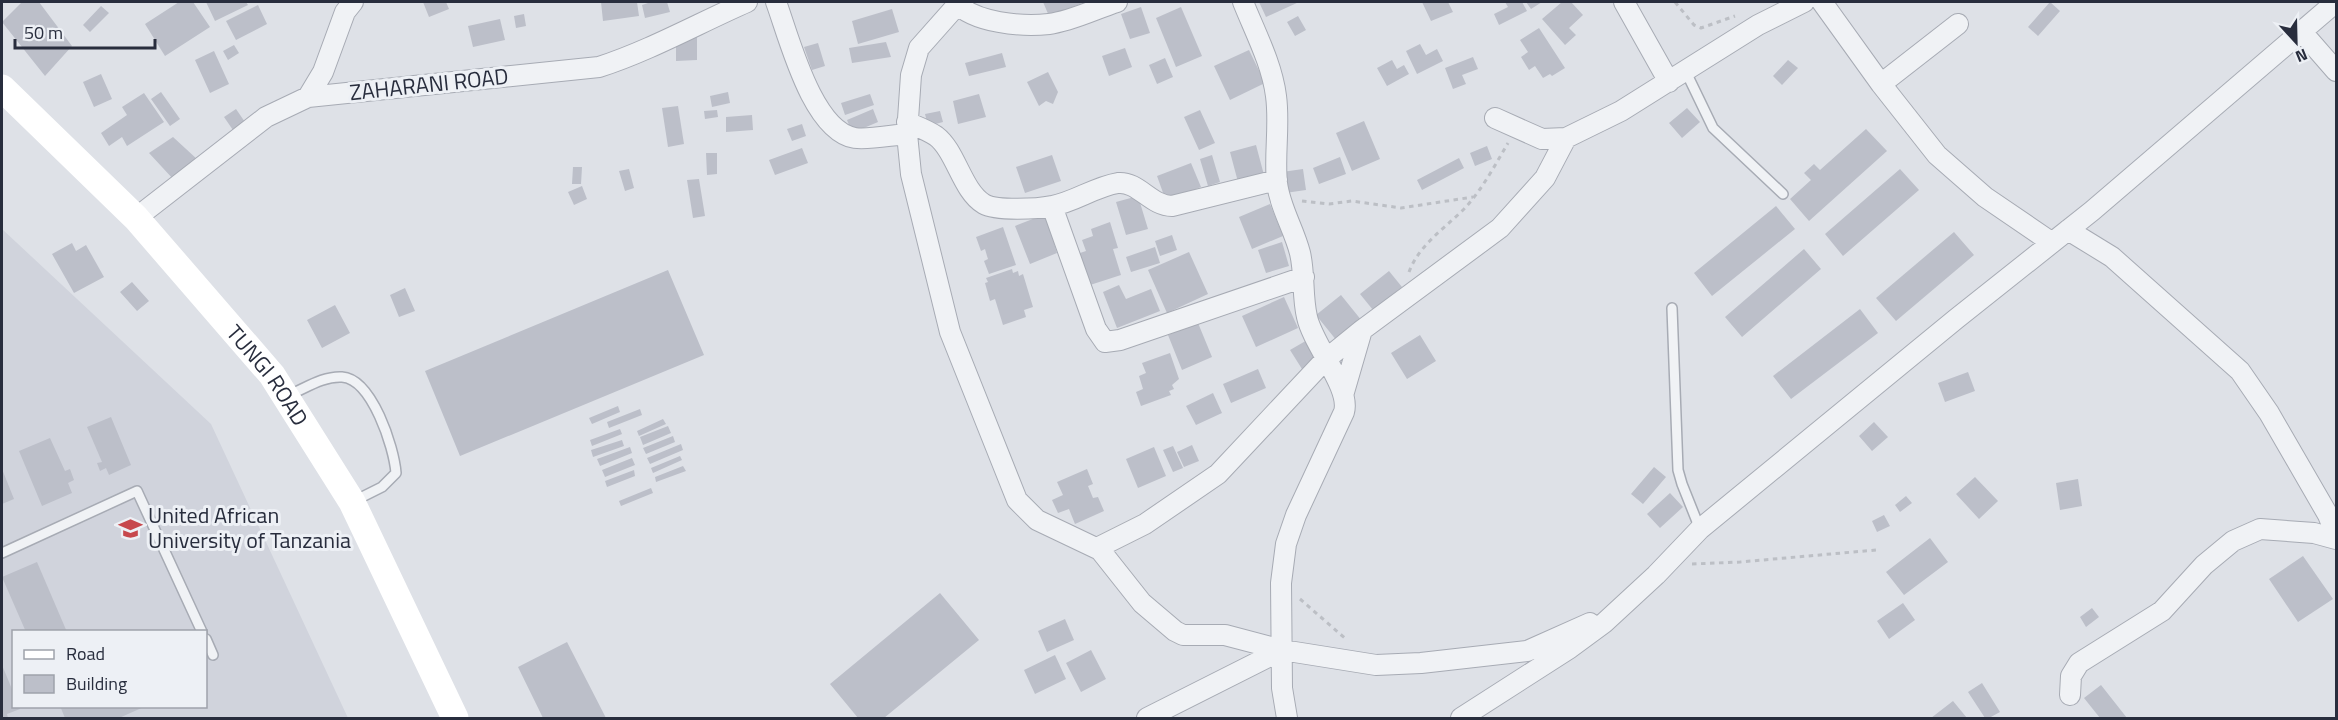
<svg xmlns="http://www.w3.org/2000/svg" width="2338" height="720" viewBox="0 0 2338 720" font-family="'Titillium Web',sans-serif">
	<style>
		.built { fill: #d0d3dc; fill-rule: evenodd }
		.building { fill: #bcbfc9 }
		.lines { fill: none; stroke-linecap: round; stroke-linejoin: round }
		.service-casing { stroke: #a7abb4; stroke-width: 12 }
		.minor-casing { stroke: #a7abb4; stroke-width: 22 }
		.path { stroke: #bcbfc5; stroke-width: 3; stroke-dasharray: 4.5 4.5; stroke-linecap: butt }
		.service { stroke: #f0f2f5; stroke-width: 9 }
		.minor { stroke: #f0f2f5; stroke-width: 20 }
		.secondary { stroke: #fff; stroke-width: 27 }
		.labels { text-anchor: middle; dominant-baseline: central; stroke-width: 6; stroke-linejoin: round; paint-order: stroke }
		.street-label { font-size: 22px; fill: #282d3d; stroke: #edf0f5 }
		.poi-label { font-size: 22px; fill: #282d3d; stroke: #edf0f5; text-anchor: start }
	</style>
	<rect width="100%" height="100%" fill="#dee1e7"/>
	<path class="built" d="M2 229 211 424 348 718H2ZM14 632H206V706H14Z"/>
	<path class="building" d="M22 2H39L72 46 45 76 2 22Z
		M179 2H193L210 27 165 56 145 24Z
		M206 2H246L248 5 215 21Z
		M423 2H446L449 9 429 17Z
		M601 2H637L639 16 603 21Z
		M651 2H667L670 12 645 18 642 5Z
		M1043 2H1085L1049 16Z
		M1259 2H1299L1266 17Z
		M1422 2H1448L1453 12 1431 21Z
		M1505 2H1522L1527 11 1499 25 1494 14 1508 7Z
		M1526 2H1542L1531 9Z
		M1562 2H1571L1583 15 1569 28 1576 35 1565 45 1542 19Z
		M2050 2 2060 11 2038 36 2028 27Z
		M258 5 267 24 236 40 226 21Z
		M101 6 109 13 90 32 83 25Z
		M1141 7 1150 33 1130 39 1121 14Z
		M1181 7 1202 56 1176 67 1156 18Z
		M892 9 899 32 858 44 852 21Z
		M524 14 526 26 516 28 514 16Z
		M1298 16 1306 30 1295 36 1287 22Z
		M500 19 505 40 473 47 468 26Z
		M1539 28 1565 68 1552 76 1550 74 1543 78 1535 66 1529 70 1521 57 1528 52 1520 40Z
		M697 37V60L676 61V38Z
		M886 42 891 57 852 63 849 48Z
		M818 43 825 66 812 70 804 47Z
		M1420 44 1426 55 1437 49 1443 61 1417 74 1406 51Z
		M234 45 239 53 228 60 223 51Z
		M1125 48 1132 67 1109 76 1102 56Z
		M1249 50 1265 83 1230 100 1214 66Z
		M214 51 229 84 210 93 195 60Z
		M1002 53 1006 67 969 76 965 63Z
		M1473 57 1478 69 1462 75 1466 84 1453 89 1445 68Z
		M1165 58 1173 77 1157 84 1149 65Z
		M1392 60 1397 69 1404 65 1409 74 1387 86 1377 68Z
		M1788 60 1798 68 1782 85 1773 76Z
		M1048 72 1058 92 1053 104 1046 101 1039 106 1027 82Z
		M101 74 112 99 94 107 83 82Z
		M161 92 180 119 170 126 151 99Z
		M728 92 730 103 712 107 710 96Z
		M144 93 164 122 127 146 122 137 109 146 101 133 127 115 122 107Z
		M870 94 874 105 845 115 841 103Z
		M979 94 986 117 958 124 953 101Z
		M678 106 684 144 668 147 662 108Z
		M1687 108 1700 122 1682 138 1669 123Z
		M236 109 247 125 235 133 224 117Z
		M873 109 878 122 852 133 847 120Z
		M717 110 718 117 705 119 704 111Z
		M1200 110 1215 143 1199 150 1184 117Z
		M940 111 943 122 928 126 925 114Z
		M752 115 753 130 726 132V117Z
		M1364 121 1380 159 1352 171 1336 133Z
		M802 124 806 136 792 141 787 129Z
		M1866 129 1887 151 1809 221 1790 199 1811 180 1804 173 1814 164 1820 170Z
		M173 137 198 160 174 180 149 153Z
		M1256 145 1264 175 1238 182 1230 152Z
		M1487 146 1492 159 1475 166 1470 153Z
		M802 148 808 163 775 175 769 160Z
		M706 153H717V174L707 175Z
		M1052 155 1061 181 1025 193 1016 167Z
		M1212 155 1220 182 1208 186 1200 159Z
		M1340 157 1346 174 1319 184 1313 168Z
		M1459 158 1464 168 1422 190 1417 180Z
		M1191 163 1201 187 1166 201 1157 176Z
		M573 167H582L581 184H572Z
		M629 169 634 188 625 191 619 171Z
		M1303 169 1306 190 1285 193 1282 172Z
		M1900 169 1919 190 1843 256 1825 234Z
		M699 179 705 216 693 218 687 180Z
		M582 186 587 199 574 205 568 192Z
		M1138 196 1148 229 1126 235 1116 202Z
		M1270 204 1283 236 1252 249 1239 217Z
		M1776 206 1795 229 1712 296 1694 273Z
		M1043 215 1044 219 1048 217 1060 241 1054 243 1057 253 1030 264 1015 226Z
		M1110 222 1118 248 1113 249 1121 275 1090 285 1080 253 1086 251 1082 240 1093 236 1091 229Z
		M1003 227 1016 265 989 274 984 261 988 259 987 256 985 249 981 251 976 237Z
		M1954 232 1974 255 1896 321 1876 298Z
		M1172 235 1177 250 1160 256 1155 241Z
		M1282 242 1289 266 1266 273 1258 250Z
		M72 243 76 251 86 245 104 277 74 293 52 254Z
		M1155 247 1160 263 1131 272 1126 257Z
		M1804 249 1821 269 1742 337 1725 317Z
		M1189 252 1208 294 1167 313 1148 270Z
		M1012 269 1013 273 1018 271 1019 276 1023 274 1033 307 1024 310 1026 317 1003 325 995 299 990 301 985 283 988 282 986 278Z
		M668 270 704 355 460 456 425 371Z
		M1389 271 1402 287 1373 310 1360 294Z
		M132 282 149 301 137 311 120 292Z
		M1119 285 1126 299 1151 289 1160 311 1117 328 1103 292Z
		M405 288 415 311 399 317 390 295Z
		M1341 295 1362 321 1337 341 1316 315Z
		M1284 297 1298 328 1256 347 1242 316Z
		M335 305 350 333 322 348 307 320Z
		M1860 309 1878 333 1791 399 1773 376Z
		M1198 323 1212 357 1182 370 1168 335Z
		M1420 335 1436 361 1407 379 1391 353Z
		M1309 339 1320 358 1302 369 1290 350Z
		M1170 353 1179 379 1172 385 1174 389 1169 391 1171 395 1141 406 1136 392 1143 389 1139 376 1146 373 1142 363Z
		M1258 369 1266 388 1231 403 1223 384Z
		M1968 372 1975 391 1945 402 1938 383Z
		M1213 393 1222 413 1196 425 1186 406Z
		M618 406 620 412 592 424 589 418Z
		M640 409 642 415 609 428 607 422Z
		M111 417 131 465 109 475 106 468 100 471 97 463 102 462 87 427Z
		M663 419 666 424 639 436 637 431Z
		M1874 422 1888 437 1872 451 1859 436Z
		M668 426 671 433 643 445 640 437Z
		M620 429 622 434 592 446 590 440Z
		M673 436 675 442 646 454 643 448Z
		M50 438 65 471 70 469 74 480 68 483 72 493 42 506 19 451Z
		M622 440 624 446 593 457 591 450Z
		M681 444 683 450 650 464 647 458Z
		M1192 445 1199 461 1184 467 1177 452Z
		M1173 446 1183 468 1173 472 1163 450Z
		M630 447 632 453 600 466 597 459Z
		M1154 447 1166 476 1138 488 1126 459Z
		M680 456 682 460 653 473 651 468Z
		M632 458 635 465 605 477 602 470Z
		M683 466 686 471 656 482 655 477Z
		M1654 467 1666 477 1643 504 1631 494Z
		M2 469 14 499 2 504Z
		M1087 469 1093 484 1088 486 1093 498 1098 497 1104 511 1075 524 1069 509 1058 513 1052 500 1063 495 1057 482Z
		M634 470 635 476 607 487 605 481Z
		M1975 477 1998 501 1979 519 1956 494Z
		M2078 479 2082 506 2060 510 2056 483Z
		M651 488 653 493 621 506 619 501Z
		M1670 493 1683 507 1660 528 1647 514Z
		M1906 496 1912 503 1900 512 1895 505Z
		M1884 515 1890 526 1877 532 1872 521Z
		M1930 538 1948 562 1904 595 1886 572Z
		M2303 556 2333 599 2298 622 2269 579Z
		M37 562 67 632H26L2 577Z
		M940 593 979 640 884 718H858L830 684Z
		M1903 603 1915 620 1889 639 1877 621Z
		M2092 608 2099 617 2086 627 2080 617Z
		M1065 619 1074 640 1047 652 1038 631Z
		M567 642 606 718H543L518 667Z
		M1091 650 1106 679 1081 692 1066 663Z
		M1055 655 1066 679 1035 694 1024 670Z
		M2 665 14 694V706H19L20 709 7 714 8 718H2Z
		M1982 683 2000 712 1989 718H1985L1968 692Z
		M2101 685 2127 718H2100L2084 698Z
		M1953 701 1967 718H1931Z
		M60 706H146L119 718H65Z"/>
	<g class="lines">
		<defs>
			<path id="service" d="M1686 72 1713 128 1783 194
				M1672 308 1678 470 1682 484 1700 529
				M289 395C306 388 323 376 342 377 372 379 394 447 396 473L382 487 354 501
				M2 553 137 491 202 632
				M206 639 213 655"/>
			<path id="minor" d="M776 2C789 37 812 131 855 138 869 140 892 135 907 134
				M955 2C974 23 1022 27 1049 24 1072 21 1095 9 1117 2
				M1243 2C1255 32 1272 64 1276 96 1280 125 1274 155 1277 183 1280 208 1294 229 1300 253 1305 274 1302 296 1307 317 1313 345 1351 388 1344 412L1296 515 1286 544 1281 583 1282 688 1287 718
				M1624 2 1669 82
				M1822 2 1881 84 1937 155 1985 197 2051 242
				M958 4 919 48 911 75 907 134 911 174 950 332 1017 500 1037 520 1100 550 1142 603 1175 631 1183 635H1225L1282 650
				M2302 32 2336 71
				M1881 84 1958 24
				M308 97 323 72 345 12 353 2
				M1495 118 1542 139 1566 138 1621 111 1758 25 1804 2
				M907 122C916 126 927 130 936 136 956 151 962 191 984 204 996 211 1038 209 1052 206 1075 202 1094 187 1118 183 1138 181 1151 206 1172 206L1277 180
				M1052 206 1096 329 1105 342 1120 340 1304 277
				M136 218 266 117 308 97 599 67C649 51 699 23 747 2
				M2068 230 2112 257 2240 371 2269 413 2328 515 2336 535
				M1344 392 1362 330
				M1097 548 1145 524 1218 474 1325 360 1362 330 1500 228 1545 178 1566 138
				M2070 695 2071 676 2079 663 2162 611 2204 565 2233 541 2260 529 2314 533 2336 539
				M1147 718 1282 650 1376 665 1421 663 1527 651 1590 623
				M1461 718 1570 648 1604 623 1656 575 1700 529 1956 319 2092 211 2336 2"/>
		</defs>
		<use href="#service" class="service-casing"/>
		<use href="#minor" class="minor-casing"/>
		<path class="path" d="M1675 2 1694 25 1701 28 1735 16
			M1302 201 1329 204 1352 201 1401 208 1473 197
			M1409 272C1419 245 1444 229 1464 209 1482 190 1495 165 1508 143
			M1692 564 1740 562 1876 550
			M1300 599 1347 640"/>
		<use href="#service" class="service"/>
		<use href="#minor" class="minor"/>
		<path class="secondary" id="s1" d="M2 88 136 218 272 375 352 502 455 718"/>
	</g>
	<defs>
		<symbol id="university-bare" viewBox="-9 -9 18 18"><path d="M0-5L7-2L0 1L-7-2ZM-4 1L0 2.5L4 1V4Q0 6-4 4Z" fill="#c7484d" stroke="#edf0f5" stroke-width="2.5" paint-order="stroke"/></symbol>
	</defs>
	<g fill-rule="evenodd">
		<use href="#university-bare" x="114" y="512" width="33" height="33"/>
	</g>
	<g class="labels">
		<g class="street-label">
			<text transform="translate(429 84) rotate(-6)">ZAHARANI ROAD</text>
			<text stroke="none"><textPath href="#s1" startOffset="392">TUNGI ROAD</textPath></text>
		</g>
		<g class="poi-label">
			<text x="148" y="515">United African<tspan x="148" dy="25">University of Tanzania</tspan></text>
		</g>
	</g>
	<rect width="2338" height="720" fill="none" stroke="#282d3d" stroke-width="6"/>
	<rect x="12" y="630" width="195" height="78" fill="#edf0f5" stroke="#9ea2ab" stroke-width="1.5"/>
	<rect x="24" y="650" width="30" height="9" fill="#ffffff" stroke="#9ea2ab" stroke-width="1.5"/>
	<text x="66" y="660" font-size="18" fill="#282d3d">Road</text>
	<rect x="24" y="675" width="30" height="18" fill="#bcbfc9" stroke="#9ea2ab" stroke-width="1.5"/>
	<text x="66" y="690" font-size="18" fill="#282d3d">Building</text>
	<g transform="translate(2296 42) rotate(158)" stroke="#edf0f5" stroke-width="4.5" paint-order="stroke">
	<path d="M0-4.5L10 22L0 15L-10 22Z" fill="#282d3d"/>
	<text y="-9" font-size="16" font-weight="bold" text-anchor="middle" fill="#282d3d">N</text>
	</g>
	<path d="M15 39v9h140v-9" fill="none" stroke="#282d3d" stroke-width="3"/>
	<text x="24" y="39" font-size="18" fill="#282d3d" stroke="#edf0f5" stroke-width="4.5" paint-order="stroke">50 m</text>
</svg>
